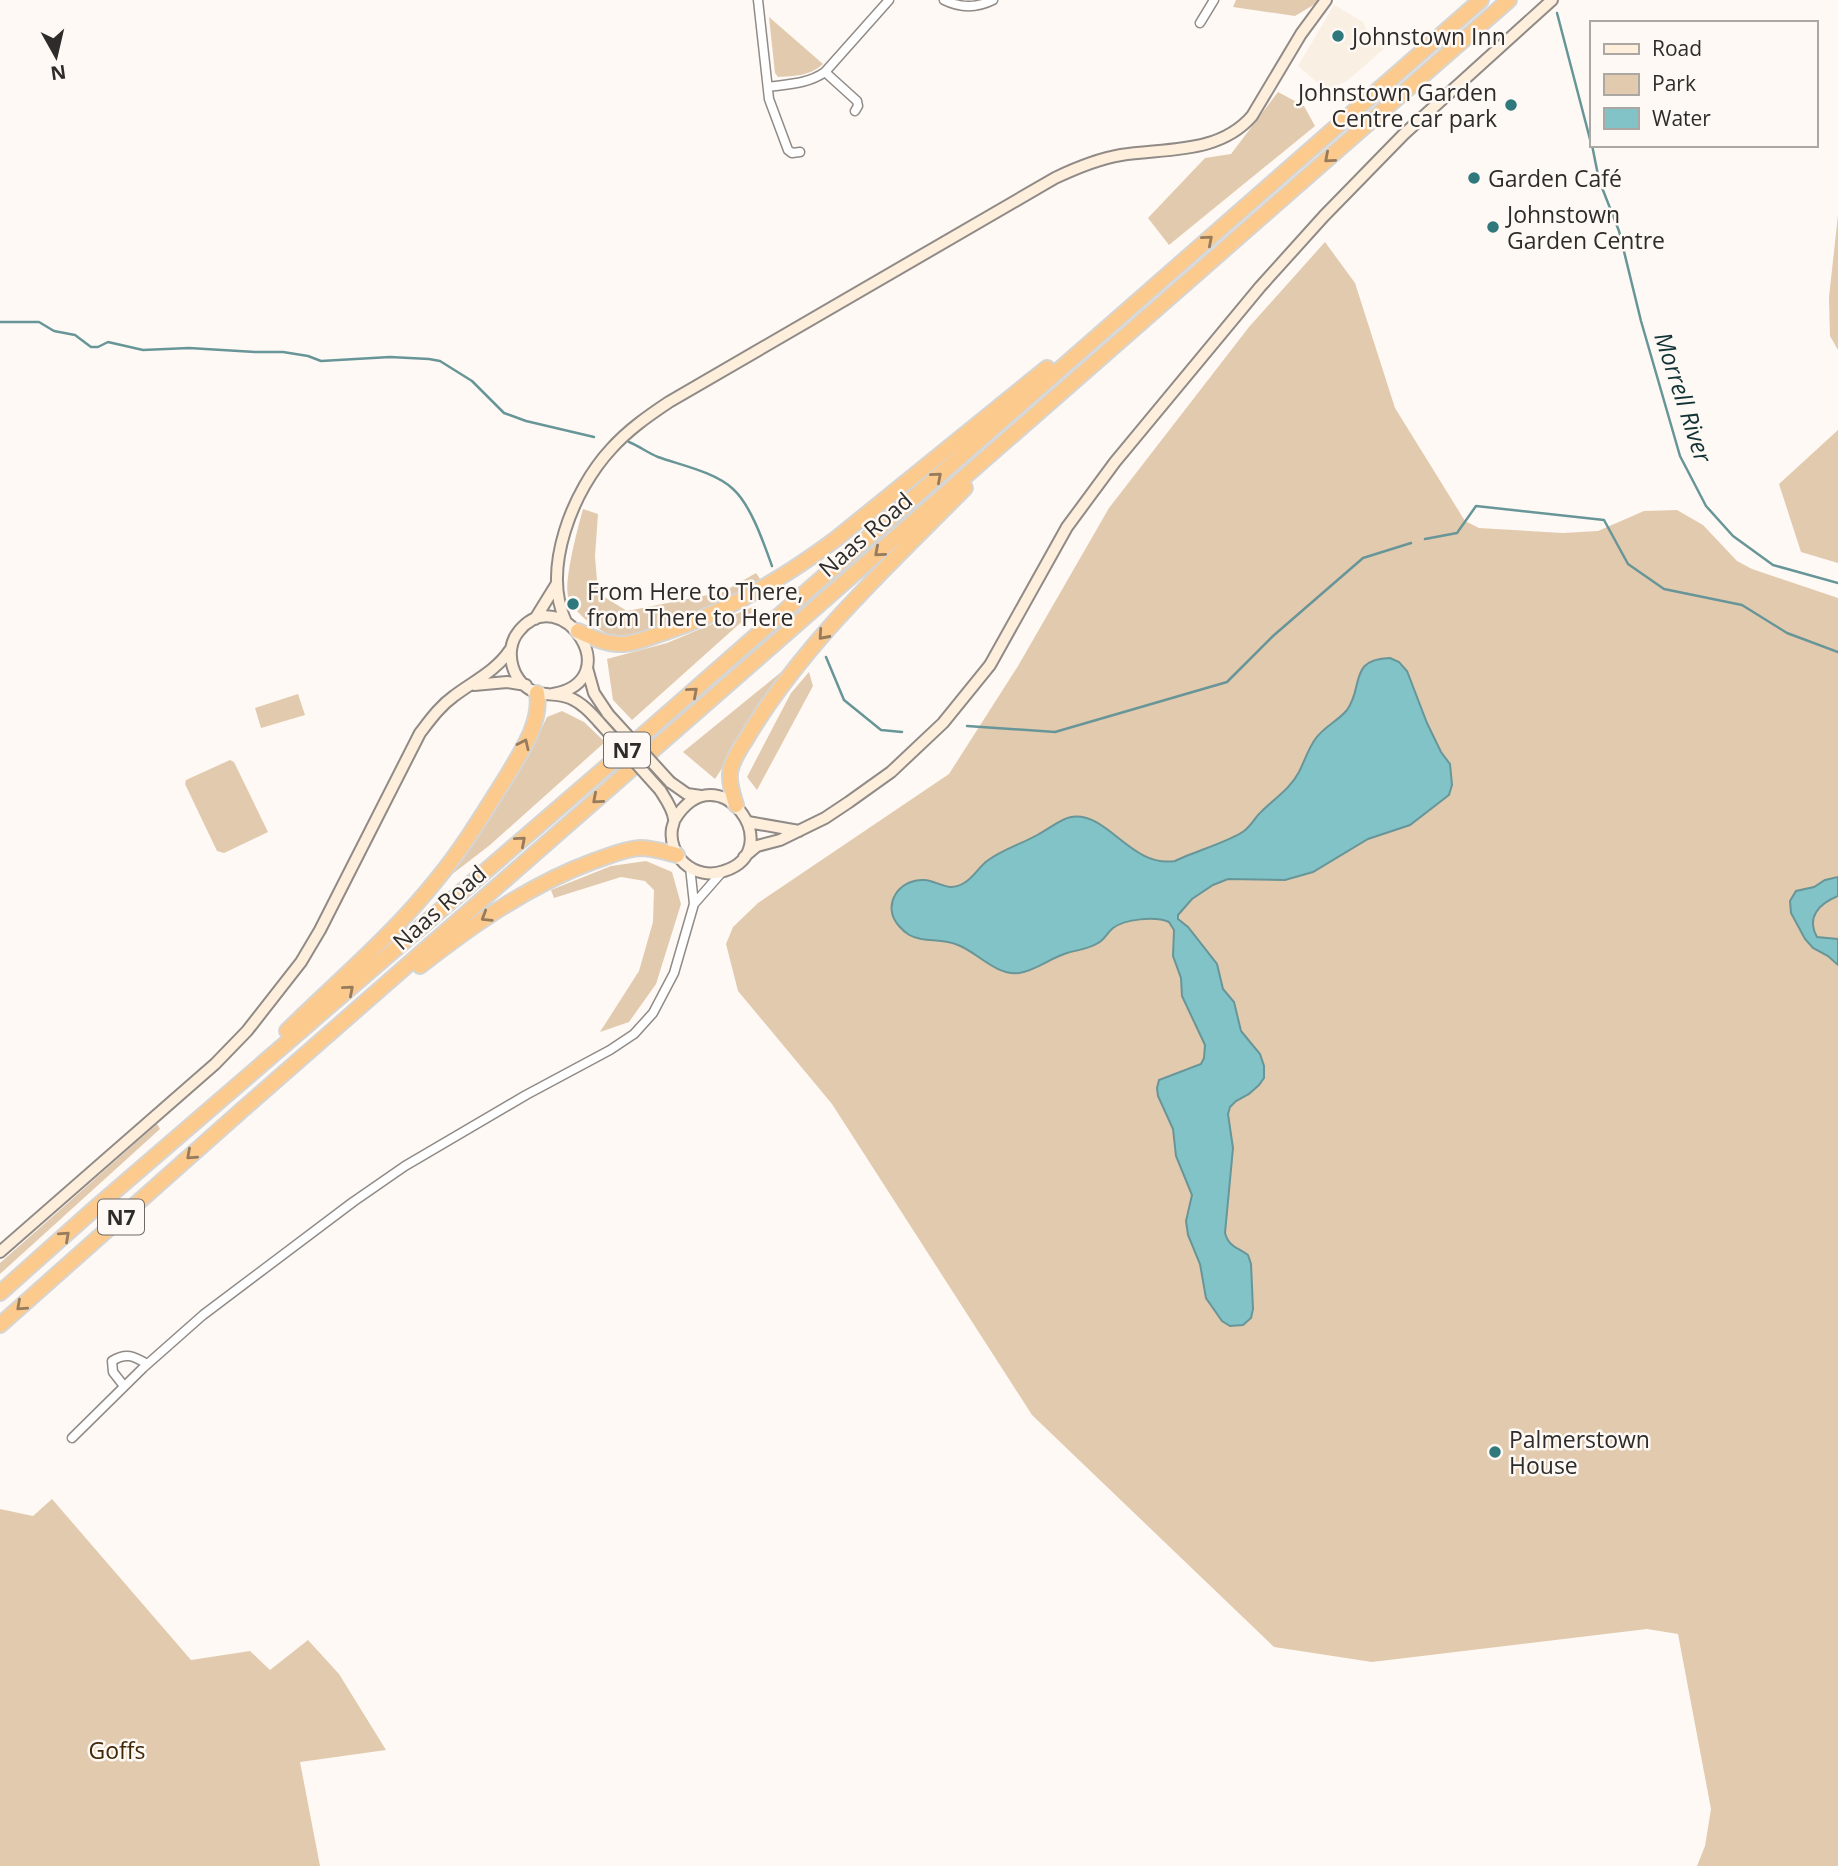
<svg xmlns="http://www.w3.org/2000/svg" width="1838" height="1866" viewBox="0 0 1838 1866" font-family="'Open Sans',sans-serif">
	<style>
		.built { fill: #f9efe3 }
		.green { fill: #e2caaf }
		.water { fill: #81c3c7; stroke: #689698; stroke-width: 2 }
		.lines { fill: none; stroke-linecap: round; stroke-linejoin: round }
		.stream { stroke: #689698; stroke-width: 2.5 }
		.street-casing { stroke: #908b87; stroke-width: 11 }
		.secondary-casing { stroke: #908b87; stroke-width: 14 }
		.highway-casing { stroke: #d5d5d4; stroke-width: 18 }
		.street { stroke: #fff; stroke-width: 8 }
		.secondary { stroke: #feefdd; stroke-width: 10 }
		.highway { stroke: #fdca8e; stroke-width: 14 }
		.secondary-bridge-casing { stroke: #908b87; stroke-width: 14; stroke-linecap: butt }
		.secondary-bridge { stroke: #feefdd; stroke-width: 10 }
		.oneway { stroke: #967b5c }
		.poi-dot { fill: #2f787c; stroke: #fef9f4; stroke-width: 2.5 }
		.labels { text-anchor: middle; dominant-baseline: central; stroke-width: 5; stroke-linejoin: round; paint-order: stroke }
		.shield { fill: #fef9f4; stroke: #6c6a67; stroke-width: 2 }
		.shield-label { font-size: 21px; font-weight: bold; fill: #2e2c2a }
		.poi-label { font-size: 23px; fill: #2e2c2a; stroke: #fef9f4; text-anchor: start }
		.street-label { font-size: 23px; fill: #2e2c2a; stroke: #fef9f4 }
		.park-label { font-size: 23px; fill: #3f2605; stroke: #fef9f4 }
		.water-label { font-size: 24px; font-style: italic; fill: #103234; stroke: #fef9f4 }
	</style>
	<rect width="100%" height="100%" fill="#fef9f4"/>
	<path class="built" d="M1334 5 1363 22 1368 32 1387 46 1347 81 1326 90 1298 66Z"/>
	<path class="green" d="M1236 0H1318L1320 1 1295 16 1233 7Z
		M769 17 823 64C810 76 794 76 778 77L775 73Z
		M1278 92 1304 106 1315 126 1169 245 1148 218 1205 158 1231 154Z
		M1838 215V350L1830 336 1829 297Z
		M1325 242 1355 283 1395 408 1465 521 1479 528 1563 533 1598 531 1644 511 1677 510 1703 525 1737 561 1752 569 1838 598V1866H1697L1705 1846 1711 1809 1678 1634 1647 1629 1372 1662 1274 1647 1032 1415 832 1104 738 991 726 944 733 927 758 903 949 774 1018 666 1109 508 1249 327Z
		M1838 430V563L1801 552 1779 484Z
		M583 509 598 514 595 556 598 593 627 611 723 592 756 573 762 582 679 623 616 640C600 629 574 616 568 596 564 580 578 527 583 509Z
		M755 606 757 608 632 720 613 700 607 659 667 643Z
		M791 664 715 779 683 752Z
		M809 672 813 686 757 790 747 777 791 693Z
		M298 694 305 715 261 728 255 708Z
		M562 711 584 722 605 742 490 845 442 882 527 759 547 717Z
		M230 760 234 762 268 832 224 853 217 851 185 784 186 780Z
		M646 861 672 872 681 904 656 984 629 1022 600 1032 639 971 653 922 654 890 645 881 621 877 554 898 551 890 611 866Z
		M157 1124 160 1129 0 1274V1263Z
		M52 1499 191 1660 250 1651 270 1670 308 1640 339 1674 386 1750 300 1762 320 1866H0V1509L33 1516Z"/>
	<path class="water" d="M1390 658 1399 662 1407 671 1427 723 1441 752 1450 764 1452 785 1449 795 1410 825 1368 839 1313 872 1285 880 1228 879 1213 885 1192 899 1178 915V919L1188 927 1217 964 1223 989 1234 1002 1241 1031 1260 1054 1264 1066V1078L1259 1085 1249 1094 1236 1101 1230 1107 1228 1114 1233 1148 1225 1233C1229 1247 1237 1247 1248 1255L1251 1264 1253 1309 1251 1318 1243 1325 1230 1326 1222 1321 1206 1298 1200 1264 1188 1235 1186 1221 1192 1195 1176 1156 1173 1129 1158 1096 1157 1088 1159 1080 1201 1064 1204 1058 1205 1045 1182 996 1181 978 1173 956 1174 930 1169 922C1155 916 1125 919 1113 928 1107 933 1104 940 1098 943 1089 949 1077 950 1067 953 1050 958 1037 970 1019 973 996 976 977 952 958 945 946 940 933 941 921 939 911 937 906 934 899 926 881 906 898 879 924 880 939 881 948 893 964 883 973 878 979 867 987 861 1003 849 1022 844 1039 834 1049 829 1060 819 1071 817 1108 811 1130 868 1175 861 1193 852 1231 841 1244 831 1252 825 1255 817 1262 811 1275 798 1290 789 1299 772 1305 760 1308 749 1316 738 1325 726 1338 721 1347 710 1364 687 1348 659 1390 658Z
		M1838 877V896C1819 904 1806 917 1817 937L1838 939V965L1828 956 1813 948 1805 939 1791 913 1790 901 1796 891 1814 887 1825 880Z"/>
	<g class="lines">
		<path class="stream" d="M1557 13 1591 143
			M1592 145 1599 180 1619 231 1641 321 1680 456 1706 506 1733 536 1773 565 1838 583
			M0 322H39L54 331 75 335 91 347H98L108 342 143 350 189 348 255 352H283L308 356 321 361 390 357 429 359 440 361 472 381 504 413 526 421 594 437
			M629 442C639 446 648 453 658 457 680 465 715 472 733 489 751 505 764 544 772 566
			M1425 539 1457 533 1476 506 1604 520 1628 564 1664 589 1742 605 1787 633 1838 652
			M826 657 844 700 881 730 902 732
			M967 726 1055 732 1227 682 1273 636 1363 558 1411 543"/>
		<defs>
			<path id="street" d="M758 0 769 99 788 150 792 153 800 152
				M944 0C960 8 977 8 993 0
				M1200 23 1214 0
				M825 72 857 101 858 106 855 111
				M768 87C788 84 808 84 825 72L889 0
				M694 904 722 872
				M124 1386 113 1372 112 1361C126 1352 134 1356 147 1364
				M72 1438 143 1368 203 1315 353 1202 405 1166 526 1095 610 1050 634 1034 653 1013 674 973 694 904 690 867"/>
			<path id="secondary" d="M535 619 556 585
				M566 622C541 569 573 490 611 449 628 430 648 416 669 402L1055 178C1076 168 1097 159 1121 155 1167 148 1219 154 1252 116L1301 34 1326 0
				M587 668 594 693 608 714
				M474 685 507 682 526 685
				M553 694C630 680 561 579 519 631 502 651 513 686 538 693 549 695 560 694 570 698 582 703 591 713 599 722
				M670 782 687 794 701 796
				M660 790C665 798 673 809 674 819 675 821 672 827 672 829 670 841 675 854 684 863 695 873 710 876 724 871 790 850 718 750 675 819
				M748 822 799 831
				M744 857 757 846 780 840 825 818 849 802 891 772 943 723 990 665 1067 527 1115 462 1260 287 1324 216 1404 134 1552 0
				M0 1252 215 1064 247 1031 301 962 320 930 420 733C430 720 440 706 454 696 474 681 496 671 510 650"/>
			<path id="highway" d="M578 631C593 638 607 645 624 644 638 643 652 636 666 632 727 611 784 578 836 539L1047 368
				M736 805C733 795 729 784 730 774 731 759 744 744 751 731 808 639 889 565 965 488
				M420 966C474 924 529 885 594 861 609 856 624 849 640 848 653 848 665 852 677 855
				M287 1031C338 981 394 934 438 878 464 846 485 811 507 776 521 752 542 722 537 693
				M0 1293 93 1210 627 749 1481 0
				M0 1325 242 1110 1509 0"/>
		</defs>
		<use href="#street" class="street-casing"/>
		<use href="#secondary" class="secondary-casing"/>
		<use href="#highway" class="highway-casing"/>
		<use href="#street" class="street"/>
		<use href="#secondary" class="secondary"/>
		<use href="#highway" class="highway"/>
		<defs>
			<path id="secondary-bridge" d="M608 714 670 782
				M599 722 660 790"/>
		</defs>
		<use href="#secondary-bridge" class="secondary-bridge-casing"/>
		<use href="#secondary-bridge" class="secondary-bridge"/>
	</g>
	<defs><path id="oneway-chevron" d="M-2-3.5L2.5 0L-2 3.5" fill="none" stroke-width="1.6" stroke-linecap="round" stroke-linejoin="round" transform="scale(1.75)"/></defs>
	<g class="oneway">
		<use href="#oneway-chevron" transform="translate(1329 158) rotate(139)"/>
		<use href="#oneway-chevron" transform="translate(1208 240) rotate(-41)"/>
		<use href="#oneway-chevron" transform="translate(937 477) rotate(-41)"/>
		<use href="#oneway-chevron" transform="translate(879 552) rotate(139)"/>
		<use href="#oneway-chevron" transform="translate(823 635) rotate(132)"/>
		<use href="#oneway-chevron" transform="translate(693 692) rotate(-41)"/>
		<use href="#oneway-chevron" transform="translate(524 744) rotate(-65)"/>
		<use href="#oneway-chevron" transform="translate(597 799) rotate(139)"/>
		<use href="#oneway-chevron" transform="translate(521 841) rotate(-41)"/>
		<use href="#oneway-chevron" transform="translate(486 917) rotate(148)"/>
		<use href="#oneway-chevron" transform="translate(349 990) rotate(-41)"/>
		<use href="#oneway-chevron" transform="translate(191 1155) rotate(138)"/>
		<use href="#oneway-chevron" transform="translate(65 1236) rotate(-42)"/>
		<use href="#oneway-chevron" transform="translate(21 1306) rotate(138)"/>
	</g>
	<g class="poi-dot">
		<circle cx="1338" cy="36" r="7"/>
		<circle cx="1511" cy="105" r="7"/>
		<circle cx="1474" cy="178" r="7"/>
		<circle cx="1493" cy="227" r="7"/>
		<circle cx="573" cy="604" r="7"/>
		<circle cx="1495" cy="1452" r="7"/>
	</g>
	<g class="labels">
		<g class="shield">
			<rect x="604" y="732.5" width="46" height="35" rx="5"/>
			<rect x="98" y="1199.5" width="46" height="35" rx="5"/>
		</g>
		<g class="shield-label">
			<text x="627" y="750">N7</text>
			<text x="121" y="1217">N7</text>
		</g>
		<g class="poi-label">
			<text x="1352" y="36">Johnstown Inn</text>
			<text x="1497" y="92" text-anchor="end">Johnstown Garden<tspan x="1497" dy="26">Centre car park</tspan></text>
			<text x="1488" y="178">Garden Café</text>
			<text x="1507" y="214">Johnstown<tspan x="1507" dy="26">Garden Centre</tspan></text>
			<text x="587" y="591">From Here to There,<tspan x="587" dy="26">from There to Here</tspan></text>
			<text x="1509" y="1439">Palmerstown<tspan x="1509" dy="26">House</tspan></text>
		</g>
		<g class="street-label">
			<text transform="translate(865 534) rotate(-41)">Naas Road</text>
			<text transform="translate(439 907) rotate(-41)">Naas Road</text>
		</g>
		<g class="park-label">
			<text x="117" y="1750">Goffs</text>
		</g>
		<g class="water-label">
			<text transform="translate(1684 397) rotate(72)">Morrell River</text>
		</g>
	</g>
	<rect x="1590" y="21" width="228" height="126" fill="#fef9f4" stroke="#aba7a3" stroke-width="2"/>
	<rect x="1604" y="44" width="35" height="10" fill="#feefdd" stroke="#aba7a3" stroke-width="2"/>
	<text x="1652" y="56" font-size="21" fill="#2e2c2a">Road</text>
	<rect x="1604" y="74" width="35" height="21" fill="#e2caaf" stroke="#aba7a3" stroke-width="2"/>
	<text x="1652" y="91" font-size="21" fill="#2e2c2a">Park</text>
	<rect x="1604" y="108" width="35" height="21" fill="#81c3c7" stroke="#aba7a3" stroke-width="2"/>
	<text x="1652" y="126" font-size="21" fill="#2e2c2a">Water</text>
	<g transform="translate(56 56) rotate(172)" stroke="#fef9f4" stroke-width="5" paint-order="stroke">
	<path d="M0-5L12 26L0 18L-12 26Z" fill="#2e2c2a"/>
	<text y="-10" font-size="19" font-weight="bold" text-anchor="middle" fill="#2e2c2a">N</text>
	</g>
</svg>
